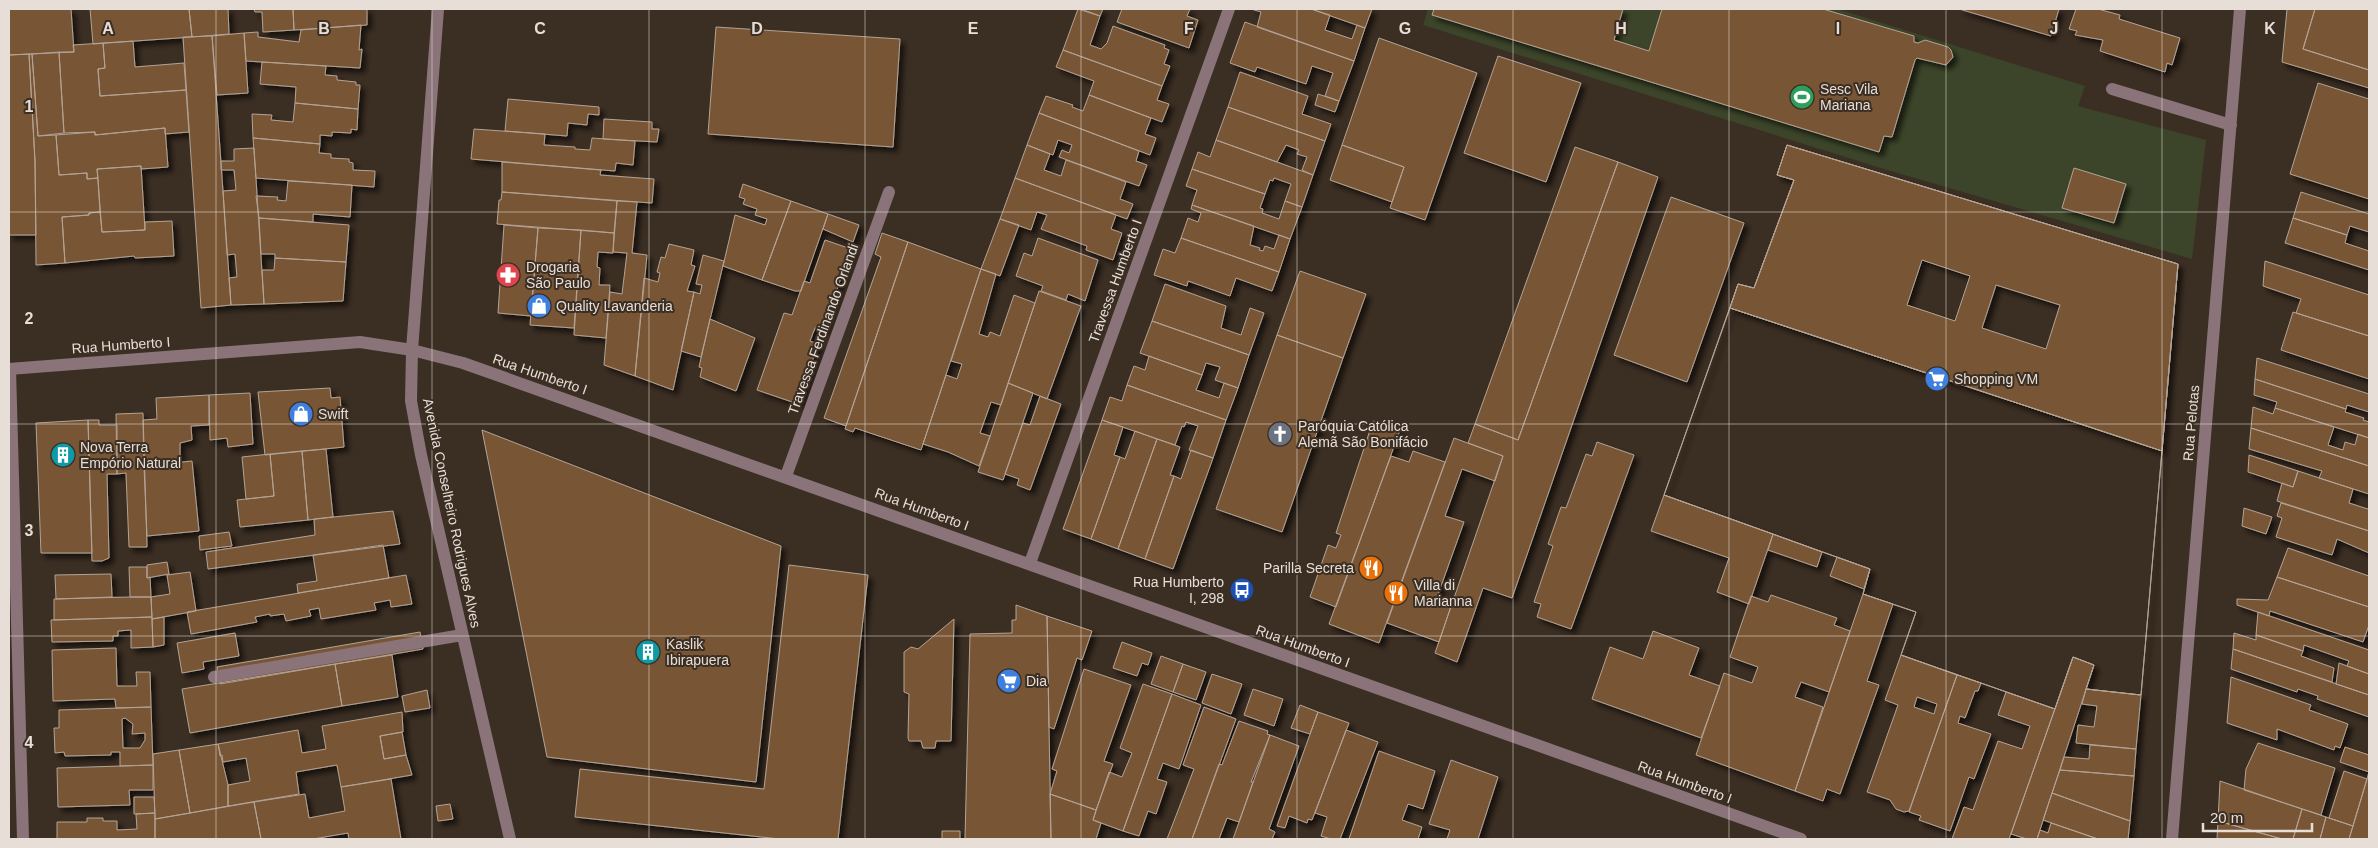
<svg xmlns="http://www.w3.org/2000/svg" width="2378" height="848" viewBox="0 0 2378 848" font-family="Helvetica,sans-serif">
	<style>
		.green { fill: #3c4529 }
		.building { fill: #785636; stroke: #b3a395; fill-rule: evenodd; filter: url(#shadow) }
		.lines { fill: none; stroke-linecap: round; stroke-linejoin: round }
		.minor { stroke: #8a7479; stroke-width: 12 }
		.grid { fill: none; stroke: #e7ded7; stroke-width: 1; stroke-opacity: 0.55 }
		.labels { text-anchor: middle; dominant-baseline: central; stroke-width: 4; stroke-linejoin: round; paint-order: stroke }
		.poi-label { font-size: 14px; fill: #e7ded7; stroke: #3b2e23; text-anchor: start }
		.street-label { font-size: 14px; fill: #e7ded7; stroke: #3b2e23 }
		.grid-label { font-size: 16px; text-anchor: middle; font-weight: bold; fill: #e7ded7; stroke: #3b2e23; stroke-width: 4; stroke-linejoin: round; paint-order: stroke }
	</style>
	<defs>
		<filter id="shadow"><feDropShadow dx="4.5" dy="4.5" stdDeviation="2.5" flood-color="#0009"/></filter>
	</defs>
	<rect width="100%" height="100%" fill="#3b2e23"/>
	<path class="green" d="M1428 9H1837L2085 86 2078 106 2206 140 2192 259 1884 169 1423 25Z"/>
	<path class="building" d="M9 9H71L74 52 9 55Z
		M90 9H189L192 37 93 44Z
		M189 9H228L229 34 192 37Z
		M254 9H293L294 30 263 32 262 12H255Z
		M293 9H367V25L294 30Z
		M1078 9 1100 16 1090 45 1101 49 1107 43 1113 26 1165 45 1164 48 1169 50 1164 64 1170 66 1162 86 1063 50Z
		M1081 9H1103L1100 16Z
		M1122 9H1190L1187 16 1198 20 1189 48 1117 22Z
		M1251 9H1311L1330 15 1325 30 1352 39 1357 25 1365 28 1354 61 1257 27 1261 12Z
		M1311 9H1372L1365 28Z
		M1434 9H1623L1614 40 1649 51 1662 9H1823L1914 36V42L1918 43 1925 40 1948 47 1951 50 1953 57 1946 65 1917 58 1915 60 1892 137 1884 136 1879 152 1432 15Z
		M1959 9H2059L2051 36Z
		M2076 9H2098L2120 15 2119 19 2180 38 2172 65 2167 63 2165 72 2100 51 2103 40 2075 35 2077 31 2069 29Z
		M2287 9H2315L2303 49 2369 70V88L2282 62Z
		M2315 9H2369V70L2303 49Z
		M1245 22 1354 61 1339 101 1325 96 1333 73 1312 66 1306 84 1257 67 1255 72 1230 63Z
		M361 25 359 50 362 49 360 68 246 61 244 33 258 32V37L299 42 301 30Z
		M716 27 900 39 893 147 708 134Z
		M244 33 248 93 217 95 212 36Z
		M212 36 231 305 201 308 183 37Z
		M1379 38 1477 73 1425 220 1390 208 1404 167 1342 145Z
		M133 41 135 67 184 63 186 90 100 96 98 69 105 68 103 43Z
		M103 43 105 68 98 69 100 96 186 90 189 132 165 134V128L95 135V132L64 133 59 52H74L73 45Z
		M1063 50 1162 86 1157 100 1169 104 1162 122 1089 95 1094 81 1056 67Z
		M59 52 64 133 38 136 32 54Z
		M29 54H32L38 136 56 135 59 175 87 173V179L98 178 100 212 89 213V215L62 217 65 263 36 265 35 161Z
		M29 54 35 161 36 235H9V55Z
		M1498 56 1581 83 1546 182 1464 153Z
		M262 62 326 66 325 75 337 76V80L356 82V85H360L358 109 295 103 296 87 260 84Z
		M1240 72 1308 96 1302 114 1331 124 1325 141 1228 107Z
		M2318 83 2369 99V199L2290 174Z
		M1318 94 1339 101 1335 112 1315 105Z
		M1089 95 1151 118 1145 134 1156 138 1150 155 1039 113 1046 96 1073 105 1072 107 1083 111Z
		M508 99 599 107V115L588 114 587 125 568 123 567 136 505 131Z
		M295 103 358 109 357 130 351 129V133L332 132V136L320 135V144L253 138 252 114 272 115 271 120 293 122Z
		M1228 107 1325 141 1313 175 1302 170 1307 157 1297 154 1299 150 1286 145 1277 162 1216 140Z
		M1039 113 1139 151 1136 161 1147 165 1139 186 1059 157 1062 150 1069 153 1072 145 1058 140 1053 155 1027 145Z
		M604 119 652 122V129H659L657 142 603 139Z
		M165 128 168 167 141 169V166L97 169 98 178 87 179V173L59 175 56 135 95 132V135Z
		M474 129 545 134 544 145 575 147V149L590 150 592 138 635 141 633 165 616 163 615 171 471 159Z
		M253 138 320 144 319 153 331 154V158L349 159V162L353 163V170L375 171 374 187 256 178Z
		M1216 140 1313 175 1302 207 1285 201 1291 184 1274 178 1273 181 1270 180 1265 194 1192 169 1198 152 1210 157Z
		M1027 145 1050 154 1044 170 1061 176 1066 160 1126 182 1120 199 1133 204 1127 219 1015 178Z
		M1342 145 1404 167 1392 202 1330 180Z
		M1787 145 2178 264 2162 451 1730 308 1738 284 1754 288 1794 180 1777 175ZM1922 260 1970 276 1955 321 1907 305ZM1996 285 2060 305 2046 349 1982 328Z
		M1787 145 2178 264 2141 695 2086 689 2094 665 2073 657 2055 709 1901 655 1916 612 1863 594 1870 569 1664 495 1738 284 1754 288 1794 180 1777 175Z
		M1787 145 2178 264 2162 451 1730 308 1738 284 1754 288 1794 180 1777 175Z
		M1575 147 1618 162 1518 440 1475 424Z
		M254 148 264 304 231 305 229 278 237 277 235 254 227 255 223 191 236 190 234 170H221V161H234V149Z
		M502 162 601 170 600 175 654 179 652 203 502 192Z
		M1618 162 1658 177 1512 598 1483 588 1457 662 1435 653 1503 456 1468 443 1475 424 1518 440Z
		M141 166 145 230 102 232 97 169Z
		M2074 168 2126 184 2114 223 2062 208Z
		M1192 169 1265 194 1260 208 1263 209 1262 213 1279 219 1285 201 1302 207 1290 239 1192 205 1197 190 1186 186Z
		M1015 178 1116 215 1111 229 1122 233 1113 260 1086 250 1087 246 1041 229 1047 215 1037 212 1031 230 1000 219Z
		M288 181 352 185 350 217 313 214V222L259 218 256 196 278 197 277 200 286 201Z
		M743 184 791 201 762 280 723 266 735 215 765 225 767 219 755 215 757 209 743 204 745 199 739 197Z
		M502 192 617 201 614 233 497 224 499 200H501Z
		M2301 192 2369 214V232L2350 226 2347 235 2293 218Z
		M1671 197 1744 223 1687 382 1614 355Z
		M617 201 637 202 632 253 647 255 635 376 604 365 610 292 622 294 627 253 613 252Z
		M791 201 828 214 801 291H795L762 280Z
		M1192 205 1254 226 1250 245 1260 248 1259 250 1263 251 1265 246 1274 249 1279 235 1290 239 1279 272 1181 238 1188 218 1198 222 1201 213 1191 209Z
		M100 212 102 232 145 230V222L172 221 174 256 135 258 134 256 65 263 62 217 89 215V213Z
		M828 214 859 225 853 242 823 229Z
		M259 218 349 225 346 262 275 258V254H261Z
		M2293 218 2347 235 2345 243 2369 251V270L2285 243Z
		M1000 219 1019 225 1000 276 981 269Z
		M504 225 538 228 531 316 498 313Z
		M538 228 581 230 574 328 530 325Z
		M581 230 614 233 613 253 598 252 597 267 600 268 599 285H610L606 338 574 335Z
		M882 233 908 242 846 426 824 418 881 257 875 254Z
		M1038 238 1098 260 1085 301 1068 294 1066 300 1041 291 1043 286 1016 276 1024 253 1032 256Z
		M1181 238 1279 272 1272 291 1236 278 1230 296 1188 281 1187 286 1154 275 1163 249 1175 253Z
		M825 240 851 249 823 330 815 328 810 341 818 344 798 404 757 390 784 313 792 315 804 281 810 283Z
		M908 242 981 269 921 450 855 428 853 432 845 429Z
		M669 244 694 250 691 265 695 266 687 291 694 292 673 390 635 376 644 278 658 282 660 273 657 272 661 257 665 258Z
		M703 255 724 261 701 357 681 351 694 292 700 294 702 285 696 284Z
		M275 258 346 262 343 301 264 304 262 270H274Z
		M2265 261 2369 295V336L2296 313 2301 299 2263 286Z
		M981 269 996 274 979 334 988 337 990 332 1000 336 1014 295 1035 303 1001 405 991 402 980 433 990 436 979 466 948 452 923 444 946 375 957 379 962 364 951 361Z
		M1300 271 1366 294 1343 358 1277 335Z
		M1165 284 1226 306 1221 328 1241 335 1250 308 1264 313 1249 355 1152 321Z
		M1039 291 1081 306 1047 399 1008 383Z
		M1730 308 2162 451 2141 695 2086 689 2094 665 2073 657 2055 709 1901 655 1916 612 1863 594 1870 569 1664 495Z
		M2293 312 2369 336V379L2281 350Z
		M710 319 755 338 736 391 700 377 702 368 699 367Z
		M1152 321 1249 355 1238 388 1215 380 1220 367 1206 363 1202 375 1140 353Z
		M1277 335 1343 358 1282 532 1216 509Z
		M1149 356 1202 375 1196 390 1219 398 1224 383 1238 388 1226 420 1127 385 1134 366 1145 370Z
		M2257 358 2369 394V412L2347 405 2346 409 2255 379Z
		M2255 379 2346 409 2345 412 2364 418 2363 420 2369 422V438L2275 408 2277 402 2254 395Z
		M1008 383 1033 393 1003 480 978 472Z
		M1127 385 1226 420 1213 458 1189 450 1198 426 1186 422 1184 427 1182 426 1175 445 1102 420 1110 397 1122 401Z
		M330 388 331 398 340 397 344 447 265 455 258 392Z
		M250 393 253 444 228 447 227 438 210 440 209 395Z
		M209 395V425L191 426 192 440 180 443V462L144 466 143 420 157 419 156 398Z
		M1040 396 1061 404 1030 490 1017 485 1019 479 1005 474 1023 423 1030 425Z
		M2253 407 2273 414 2275 408 2334 427 2328 445 2343 450 2345 442 2355 445 2358 434 2369 438V466L2251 428Z
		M143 413 147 547H129L126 473 117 474 116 414Z
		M88 420H99V425H117V474H107L109 558 102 561H92Z
		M88 420 92 553H41L36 423Z
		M1102 420 1123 427 1114 455 1120 457 1091 539 1063 529Z
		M1373 421 1400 430 1336 607 1310 597 1328 545 1336 548 1341 535 1336 533Z
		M2251 428 2369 466V494L2319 478 2322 471 2249 449Z
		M482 430 781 546 756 782 547 757Z
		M1135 431 1157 439 1118 549 1091 539 1120 457 1125 459Z
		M1454 438 1503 456 1495 481 1462 469 1445 516 1464 522 1436 600 1451 606 1439 642 1387 623Z
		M1157 439 1180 447 1170 475 1174 476 1145 559 1118 549Z
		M1597 442 1634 455 1571 629 1537 617 1541 604 1534 602 1553 546 1548 544 1561 507 1566 508 1586 454 1592 456Z
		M326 449 333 517 308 520 302 451Z
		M1191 450 1213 458 1173 569 1145 559 1174 476 1181 479Z
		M302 451 308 520 240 527 237 500 274 496 270 454Z
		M1413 451 1445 462 1379 643 1329 624 1391 456 1409 462Z
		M270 454 274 496 246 499 242 457Z
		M2249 455 2298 471 2293 487 2248 472Z
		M192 461 199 531 147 536 144 466Z
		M2298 471 2353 489 2349 503 2368 509 2369 507V531L2277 501 2282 483 2293 487Z
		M1664 495 1773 534 1749 604 1717 592 1729 558 1651 531Z
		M2281 503 2369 531V553L2337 539 2332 555 2276 537 2282 518 2277 516Z
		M2244 508 2272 517 2266 534 2242 526Z
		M393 511 400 544 208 569 206 552 315 535 314 519Z
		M229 532 232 546 200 550 199 536Z
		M1773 534 1822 552 1817 567 1768 550Z
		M383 545 389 578 298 593 297 584 317 581 313 555Z
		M2288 548 2369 576V607L2277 577Z
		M1837 557 1870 569 1864 589 1830 576Z
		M167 562 169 574 147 578V565Z
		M789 565 868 575 838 839H780L575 817 580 769 764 789Z
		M129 567H147V578L150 577 151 597H130Z
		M190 572 196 611 152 619 151 597 170 594 167 575Z
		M111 574 112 597 56 599 55 575Z
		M406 575 412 604 391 607 390 600 374 603 376 610 321 619 319 608 309 610 311 616 286 621 284 614 270 616V614L255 617 257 622 191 634 187 612Z
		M2277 577 2369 607V625L2363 642 2270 611 2269 616 2237 605V599L2268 600Z
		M1863 594 1893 604 1867 681 1879 685 1840 794 1827 789 1823 801 1795 791Z
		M1771 595 1837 618 1834 625 1850 631 1829 692 1801 682 1795 697 1823 707 1795 791 1696 755 1724 673 1752 683 1758 667 1730 657 1751 596 1768 602Z
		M130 597H151L152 617 54 620V599Z
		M1016 605 1047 616 1051 839H965L970 634 1012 633V620H1016Z
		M2258 612 2369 650V674L2347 666 2349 661 2304 645 2303 651 2256 635Z
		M1047 616 1092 631 1082 660 1077 658 1054 729 1049 727Z
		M152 617 153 647 131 648V630L118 631V636H113V641L52 642 51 620Z
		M164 617V645L153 647 152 619Z
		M954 619 951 741H936L935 748H923L921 741H909L908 738 909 694 904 692V652L911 647 918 649Z
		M1653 631 1699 648 1689 675 1720 686 1701 738 1592 699 1610 647 1643 659Z
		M420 632 423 649 220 684 217 667Z
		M235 633 239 656 203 662 204 669 182 673 177 643Z
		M2234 633 2256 640V635L2303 651 2301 656 2334 668 2332 682 2233 649Z
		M1122 642 1152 653 1148 665 1142 663 1137 676 1113 668Z
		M116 648 117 686H137L136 672H150L151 707 116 708 115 699 53 701 52 650Z
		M2233 649 2369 695V717L2317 699 2318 696 2298 689 2297 692 2231 669Z
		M392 655 398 697 342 706 335 664Z
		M1901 655 1957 675 1909 811 1904 812 1896 809 1890 800 1867 792 1898 705 1885 700ZM1917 697 1937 704 1934 714 1914 707Z
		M1161 656 1183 664 1173 692 1151 684Z
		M2073 657 2094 665 2037 839H2027L2011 834Z
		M2339 663 2369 674V695L2336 684Z
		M335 664 342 706 190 733 182 689Z
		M1183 664 1206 672 1196 700 1173 692Z
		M1084 669 1131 685 1104 761 1113 764 1096 810 1050 794 1057 771 1052 769Z
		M1212 674 1242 684 1231 714 1202 703Z
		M1957 675 1981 683 1978 691H1975L1965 718 1960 716 1958 723 1991 734 1974 779 1969 777 1950 831 1919 820 1921 816 1909 812Z
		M2231 677 2311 705 2309 710 2348 724 2340 748 2335 746 2334 750 2277 729V740L2227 723Z
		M1143 684 1172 694 1123 831 1093 820 1109 772 1122 777 1132 753 1120 748Z
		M1253 689 1283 699 1274 726 1244 715Z
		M2086 689 2141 695 2136 749 2076 743 2078 725 2094 727 2097 706 2082 704Z
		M427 690 430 708 405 712 402 696Z
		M2006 692 2055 709 2009 839H1952L1964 807 1973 810 1998 741 2022 749 2030 726 1998 715Z
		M1172 694 1201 705 1179 769 1163 763 1157 779 1167 782 1156 814 1148 811 1139 836 1123 831Z
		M1300 705 1318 712 1310 734 1291 728Z
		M151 707 153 765 120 766V752H111V755L65 756 64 752 55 753 54 728H59V710ZM125 718 133 724 132 734 145 733V740L140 748H123L122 719Z
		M1204 707 1236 719 1192 839H1167L1194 769 1183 765Z
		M402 712 403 732 380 736 384 759 406 755 412 775 341 787 337 765 296 772 299 794 228 806V785L250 781 246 758 223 762 222 755 220 756 218 744 298 730 302 753 326 749 322 726Z
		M1318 712 1349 723 1312 820 1308 819 1307 823 1289 816 1285 828 1277 826Z
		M1239 721 1268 731 1267 734 1270 735 1251 782H1253L1239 822 1227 818 1219 839H1192L1219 764 1222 765Z
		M1346 730 1378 742 1340 839H1331L1321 836 1327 817 1315 813Z
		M402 732 406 755 384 759 380 736Z
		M1270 735 1299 746 1269 829 1275 832 1272 839H1233Z
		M2258 743 2335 768 2321 815 2244 790 2246 769Z
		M218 744 228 785V806L190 813 179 750Z
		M2090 745 2136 749 2134 776 2060 770 2064 757 2089 759Z
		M2345 747 2369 755V772L2340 762Z
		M179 750 190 813 155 819 153 754Z
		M1379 751 1435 771 1423 809 1408 804 1402 820 1422 827 1418 839H1349Z
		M1451 760 1498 777 1478 839H1447L1450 830 1429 824Z
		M153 765V790H129L130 805 58 807 57 768Z
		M2060 770 2134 776 2130 821 2052 793Z
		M2344 771 2367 779 2353 826 2329 818Z
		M2369 772V839H2349L2367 779Z
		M391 779 401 839H349L348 833 313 839H261L254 802 305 794 309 818 345 811 341 787Z
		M2220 781 2302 809 2293 839H2282L2218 821Z
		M2052 793 2130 821 2128 839H2098L2043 820Z
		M1050 794 1096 810 1093 820 1101 823 1096 839H1051Z
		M134 797H154L155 813 134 814Z
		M254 802 261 839H155V819Z
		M450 804 453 819 438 821 436 806Z
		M2302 809 2326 817 2320 839H2293Z
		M155 813V839H57V822H87V818H103V821H117V830L137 829 136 814Z
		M2326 817 2353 826 2349 839H2320Z
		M2218 821 2282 839H2217Z
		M2051 823 2098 839H2037L2040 830 2048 833Z
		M942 831H960V839H942Z"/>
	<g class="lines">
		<path class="minor" d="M438 9 412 350 411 401 421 455 510 839
			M2112 89 2231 125
			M9 369 360 342 412 350 463 363 1801 839
			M10 369 23 839
			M786 476 889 192
			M1030 563 1229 9
			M214 677 462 635
			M2172 839 2240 9"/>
	</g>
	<path class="grid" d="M216 9V839M432 9V839M649 9V839M865 9V839M1081 9V839M1297 9V839M1513 9V839M1729 9V839M1946 9V839M2162 9V839M9 212H2369M9 424H2369M9 636H2369"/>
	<defs>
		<symbol id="stadium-disc" viewBox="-11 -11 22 22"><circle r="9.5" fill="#2e9e5b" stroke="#3b2e23"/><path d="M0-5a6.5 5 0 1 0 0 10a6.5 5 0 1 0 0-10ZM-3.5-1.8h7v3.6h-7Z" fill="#fff"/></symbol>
		<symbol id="pharmacy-disc" viewBox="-11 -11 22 22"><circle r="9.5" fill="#e0444e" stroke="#3b2e23"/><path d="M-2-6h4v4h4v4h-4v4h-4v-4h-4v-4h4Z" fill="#fff"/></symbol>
		<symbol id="shop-disc" viewBox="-11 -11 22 22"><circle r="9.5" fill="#3f7fe0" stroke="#3b2e23"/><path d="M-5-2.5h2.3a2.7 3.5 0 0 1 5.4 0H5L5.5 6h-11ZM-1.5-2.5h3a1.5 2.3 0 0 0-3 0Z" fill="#fff"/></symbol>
		<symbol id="supermarket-disc" viewBox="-11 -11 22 22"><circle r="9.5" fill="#3f7fe0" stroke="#3b2e23"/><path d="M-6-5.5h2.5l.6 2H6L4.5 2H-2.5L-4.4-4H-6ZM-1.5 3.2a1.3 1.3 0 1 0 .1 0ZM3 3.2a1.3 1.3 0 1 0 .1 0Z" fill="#fff"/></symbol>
		<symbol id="church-disc" viewBox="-11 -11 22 22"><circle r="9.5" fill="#6b7280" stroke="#3b2e23"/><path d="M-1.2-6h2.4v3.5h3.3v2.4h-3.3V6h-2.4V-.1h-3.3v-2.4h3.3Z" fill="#fff"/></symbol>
		<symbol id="building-disc" viewBox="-11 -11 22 22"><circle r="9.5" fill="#0f9aa8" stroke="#3b2e23"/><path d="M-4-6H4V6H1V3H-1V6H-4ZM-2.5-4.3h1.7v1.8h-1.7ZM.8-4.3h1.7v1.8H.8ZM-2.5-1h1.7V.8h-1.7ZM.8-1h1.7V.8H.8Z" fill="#fff"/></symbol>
		<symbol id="restaurant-disc" viewBox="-11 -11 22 22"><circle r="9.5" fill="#e8710a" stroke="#3b2e23"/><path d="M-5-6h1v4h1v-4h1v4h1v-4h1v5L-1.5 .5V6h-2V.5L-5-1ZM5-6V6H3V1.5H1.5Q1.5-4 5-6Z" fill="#fff"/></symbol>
		<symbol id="bus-disc" viewBox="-11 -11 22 22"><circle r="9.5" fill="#1a4fb4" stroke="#3b2e23"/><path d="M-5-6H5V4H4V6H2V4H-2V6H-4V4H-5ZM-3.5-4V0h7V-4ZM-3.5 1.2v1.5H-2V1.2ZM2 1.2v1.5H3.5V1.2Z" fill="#fff"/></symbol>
	</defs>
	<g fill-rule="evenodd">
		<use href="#stadium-disc" x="1788" y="83" width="28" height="28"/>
		<use href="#pharmacy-disc" x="494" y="261" width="28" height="28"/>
		<use href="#shop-disc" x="525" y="292" width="28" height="28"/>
		<use href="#supermarket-disc" x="1923" y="365" width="28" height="28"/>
		<use href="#shop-disc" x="287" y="400" width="28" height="28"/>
		<use href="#church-disc" x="1266" y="420" width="28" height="28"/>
		<use href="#building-disc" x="49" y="441" width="28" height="28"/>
		<use href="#restaurant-disc" x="1357" y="554" width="28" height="28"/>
		<use href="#bus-disc" x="1228" y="576" width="28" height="28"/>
		<use href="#restaurant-disc" x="1382" y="579" width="28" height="28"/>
		<use href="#building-disc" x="634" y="638" width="28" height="28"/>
		<use href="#supermarket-disc" x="995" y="667" width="28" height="28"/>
	</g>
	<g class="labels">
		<g class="poi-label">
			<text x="1820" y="89">Sesc Vila<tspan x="1820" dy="16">Mariana</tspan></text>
			<text x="526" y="267">Drogaria<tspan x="526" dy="16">São Paulo</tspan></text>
			<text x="556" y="306">Quality Lavanderia</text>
			<text x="1954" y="379">Shopping VM</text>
			<text x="318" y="414">Swift</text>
			<text x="1298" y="426">Paróquia Católica<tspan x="1298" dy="16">Alemã São Bonifácio</tspan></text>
			<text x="80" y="447">Nova Terra<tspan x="80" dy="16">Empório Natural</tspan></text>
			<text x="1354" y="568" text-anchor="end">Parilla Secreta</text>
			<text x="1224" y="582" text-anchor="end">Rua Humberto<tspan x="1224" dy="16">I, 298</tspan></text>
			<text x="1414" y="585">Villa di<tspan x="1414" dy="16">Marianna</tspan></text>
			<text x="666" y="644">Kaslik<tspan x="666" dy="16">Ibirapuera</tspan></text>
			<text x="1026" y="681">Dia</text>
		</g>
		<g class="street-label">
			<text transform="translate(1115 281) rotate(-70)">Travessa Humberto I</text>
			<text transform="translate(823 329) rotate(-70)">Travessa Ferdinando Orlandi</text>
			<text transform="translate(121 345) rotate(-4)">Rua Humberto I</text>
			<text transform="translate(540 374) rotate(19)">Rua Humberto I</text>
			<text transform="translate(2191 423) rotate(-85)">Rua Pelotas</text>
			<text transform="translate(922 509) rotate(20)">Rua Humberto I</text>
			<text transform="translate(452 513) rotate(78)">Avenida Conselheiro Rodrigues Alves</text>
			<text transform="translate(1303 646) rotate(20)">Rua Humberto I</text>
			<text transform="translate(1685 782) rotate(20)">Rua Humberto I</text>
		</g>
	</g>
	<g class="grid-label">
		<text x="108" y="34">A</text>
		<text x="324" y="34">B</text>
		<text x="540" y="34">C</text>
		<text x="757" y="34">D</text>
		<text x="973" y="34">E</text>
		<text x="1189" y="34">F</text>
		<text x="1405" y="34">G</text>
		<text x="1621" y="34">H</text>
		<text x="1838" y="34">I</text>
		<text x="2054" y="34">J</text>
		<text x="2270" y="34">K</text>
		<text x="29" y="112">1</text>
		<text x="29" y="324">2</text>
		<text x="29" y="536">3</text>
		<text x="29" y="748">4</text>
	</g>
	<rect width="2378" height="848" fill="none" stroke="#e7ded7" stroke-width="20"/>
	<path d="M2203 823v8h109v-8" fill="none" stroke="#e7ded7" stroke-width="2.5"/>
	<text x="2210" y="823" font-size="15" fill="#e7ded7" stroke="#3b2e23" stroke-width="4" paint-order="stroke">20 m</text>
</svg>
